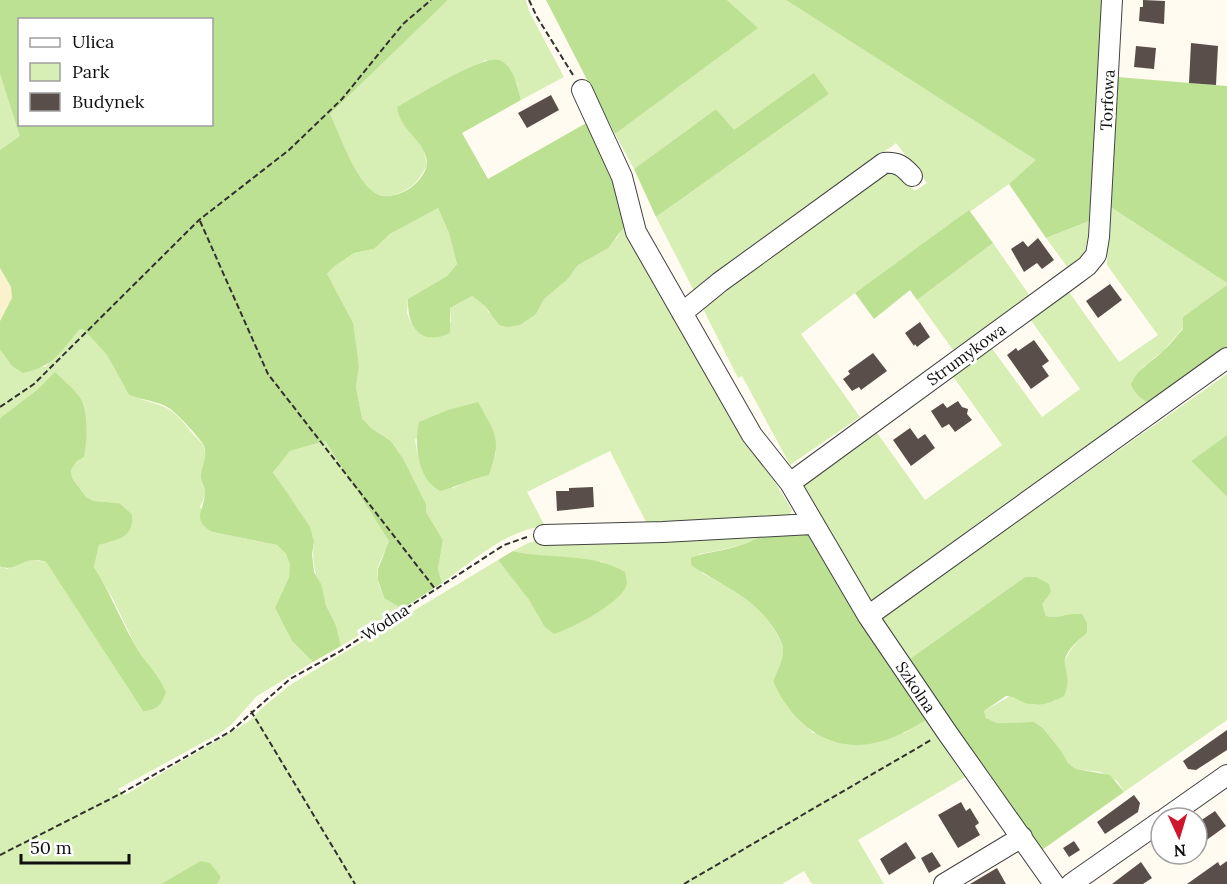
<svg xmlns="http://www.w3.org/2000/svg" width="1227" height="884" viewBox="0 0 1227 884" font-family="Lora,serif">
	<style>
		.farmland { fill: #f9f2cd }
		.green { fill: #d7efb5; fill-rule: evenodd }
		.forest { fill: #bce192; fill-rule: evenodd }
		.building { fill: #594e4a }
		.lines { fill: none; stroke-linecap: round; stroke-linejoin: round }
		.minor-casing { stroke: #424242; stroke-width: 22 }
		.path { stroke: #313131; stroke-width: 2; stroke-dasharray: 6 3; stroke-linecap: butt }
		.minor { stroke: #fff; stroke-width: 20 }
		.labels { text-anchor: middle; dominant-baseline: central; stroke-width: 6; stroke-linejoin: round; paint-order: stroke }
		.street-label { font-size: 16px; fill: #0f0f0f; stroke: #fff }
	</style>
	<rect width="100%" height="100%" fill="#fffbf1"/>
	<path class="farmland" d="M0 268 11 287 12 298 0 321Z"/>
	<path class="green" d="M448 0H526L529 11 564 77 521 100 517 83 486 60 398 107 424 151 427 165C420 179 413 188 399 193 390 197 380 197 372 192 355 180 339 134 330 114Z
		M727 0H786L1037 160 1009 184 855 293 801 334 860 417 790 465 742 376 738 378 703 309C763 265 820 218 879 173L892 169 915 191 927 183 896 143 695 293 656 217 829 94 814 74 734 131 716 109 634 169 615 134 757 28Z
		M0 74 21 136 0 150Z
		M1109 206 1227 283V285L1183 317V328L1164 350 1142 368 1152 405 868 604 801 483 875 430 925 500 1002 445 952 375 991 347 1042 417 1080 389 1030 319 1069 292 1119 362 1158 335 1107 265Z
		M438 208 449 233 457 264 447 276 408 299 407 313 411 323 451 322 450 308 472 296 485 306 489 313 536 314 544 299 567 280 578 265 617 238 621 231 627 226 746 435 792 510 788 518 646 522 610 451 527 492 545 526C506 530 473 561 442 583L438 569 443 540 426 512V504L404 460 391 441 371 428 362 418 356 387 359 367 327 274 335 266 354 253 374 249 390 234ZM415 439 496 452 489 475 477 477 453 488C426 471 419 473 415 439Z
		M1089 221 1088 254 1068 268 1046 238Z
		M993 243 1030 296 953 350 917 300Z
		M83 329 107 355 129 395C163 408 168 401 192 433 197 439 204 443 205 452 206 459 202 467 202 475 202 481 206 488 205 494 205 498 202 503 200 507L213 532 277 545 286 554 291 564 289 577 275 608 292 641 313 662 257 696 232 724 220 733 118 789 125 795 248 722 262 708 290 685 498 560 529 600 544 626 603 562C573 559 541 558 513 551L528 543 539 540 771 530C750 545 725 550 699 554L702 573C730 588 756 601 773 628 777 634 782 642 783 649 784 660 777 671 773 681L788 707 813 733H904L932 717 967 776 858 840 884 884H812L804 871 782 884H217L221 877 200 861 161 884H0V566L7 569 30 559 46 562 143 711 147 663 135 645 113 599 94 567 99 545C117 539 135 538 132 514L119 503 94 501 86 497 72 478 71 470 77 461 81 401 78 395 55 373 37 390 0 418V350L12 366 45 367 79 330Z
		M1227 374V435L1191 461 1227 497V720L1124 792 1117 781 1100 772 1076 769 1068 763 1062 752 1043 728 1034 722 997 723 986 718 984 711 1010 696 1033 705 1056 701C1063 670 1060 655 1087 633V623L1081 614C1067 612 1058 619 1046 616L1041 604 1046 599 1025 577 907 661 878 620Z
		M325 441 389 541C387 548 384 552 381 559 374 572 379 586 384 598L402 609 341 646C333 612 308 576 314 542L273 471 290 451Z"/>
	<path class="forest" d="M0 0H448L330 114C340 134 359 193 383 196 392 197 402 193 409 189 417 184 427 172 427 163 426 141 400 131 397 107 414 98 484 54 499 60 513 65 518 87 521 100L462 133 488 179 588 122 613 172 627 226 621 231 608 248 578 265 567 280 544 299 536 314 520 325 507 327 499 325 485 306 472 296 450 308V333C421 347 407 327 408 299L447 276 457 264 449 233 438 208 390 234 374 249 354 253 335 266 327 274 353 323 359 367 356 387 362 418 371 428 391 441 404 460 426 504V512L443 540 438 569 442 583 402 609 384 598 378 580V569L389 541 325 441 290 451 273 472 310 527 314 542 312 554 314 572 321 584 326 605 336 626 341 646 313 662 292 641 275 608 289 577 290 564 286 554 277 545 213 532C189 521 206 507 205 492 205 487 202 482 201 478 201 467 208 456 204 446 201 439 176 412 169 408 158 401 142 400 129 395L107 355 83 329 79 330C59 353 55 366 23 373L12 366 0 350V321L12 298 11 287 0 268V150L20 136 0 74ZM20 20H212V124H20Z
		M546 0H727L758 28 615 134Z
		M786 0H1103L1089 221 1046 238 1009 184 1036 160Z
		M814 73 829 94 656 217 634 169 716 109 734 130Z
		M1117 77 1227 86V283L1109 206Z
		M969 210 993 243 917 300 910 290 874 319 855 293Z
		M1227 285V352L1152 405C1142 399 1135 395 1131 384 1138 368 1152 362 1164 350 1171 344 1176 336 1183 329V317Z
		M55 372C63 380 72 387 79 396 89 410 87 441 84 457L77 461 71 470 72 478 86 497 94 501 119 503 132 514C135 538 118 539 99 545L94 567C110 592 120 619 135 645 144 661 158 674 166 692 161 705 158 710 143 711L46 562C22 554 16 574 0 566V418L37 390Z
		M478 402C496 435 502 438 489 475 472 478 457 487 440 491 417 478 414 445 419 422L448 410Z
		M1227 435V497L1191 461Z
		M771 530H808L932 717C916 726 900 736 882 741 832 756 793 726 773 681 777 671 783 661 783 650 783 643 778 635 774 629 753 596 722 586 691 565V558C700 554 708 553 718 551 738 547 755 541 771 530Z
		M513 551C549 560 592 552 625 572 625 573 627 581 627 582 626 601 571 629 554 634L544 626 529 600 498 560Z
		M1025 577H1036L1049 584 1051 592 1042 604 1046 616C1058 619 1067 612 1082 614L1087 623V633C1046 666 1077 666 1064 696 1052 703 1039 707 1025 703 1018 700 1013 696 1006 696L984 711 986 718 997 723 1034 722 1043 728 1062 752 1068 763 1076 769 1110 775 1124 792 1039 852 907 661Z
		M200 861 210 863 221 877 217 884H161Z"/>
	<path class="building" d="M1143 0 1165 1 1164 24 1139 21 1140 7H1143Z
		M1191 43 1218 46 1216 85 1189 83Z
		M1136 46 1156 48 1154 69 1134 67Z
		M551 95 559 110 527 128 518 113Z
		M1038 238 1054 260 1042 269 1037 263 1024 272 1011 249 1023 241 1028 247Z
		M1110 284 1122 300 1098 318 1086 301Z
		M920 322 930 337 917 347 915 344 914 346 905 333Z
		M1034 340 1049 361 1042 366 1049 376 1031 389 1007 355 1016 348 1018 351Z
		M873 353 887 371 861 390 859 387 852 391 843 379 850 374 848 371Z
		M958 401 962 407 968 409 967 414 972 420 955 432 949 424 942 428 931 411 943 403 947 408Z
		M910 428 918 439 925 434 935 448 911 466 893 440Z
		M593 487 594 507 557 511 556 491H569V488Z
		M1227 730V750L1196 770 1188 769 1183 761Z
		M1134 795 1140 803 1138 812 1105 834 1097 822Z
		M961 802 966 811 970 808 979 823 975 826 980 835 958 848 938 815Z
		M1215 811 1226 826 1197 847V823Z
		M1074 841 1080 850 1069 857 1063 848Z
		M906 842 916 858 889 875 880 859Z
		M932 852 941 866 929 873 921 858Z
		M1227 861V884H1187L1218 862 1220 866Z
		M1141 862 1152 878 1143 884H1112Z
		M997 868 1006 884H970Z"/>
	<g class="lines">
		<defs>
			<path id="minor" d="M582 90 622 177 636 232 752 435 790 483 868 616 946 731 1054 884
				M682 313 720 282 884 163C898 162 903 166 912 176
				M790 483 1072 277 1087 266 1096 255 1099 237 1112 0
				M544 535 663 532 812 524
				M868 616 1227 358
				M1166 818 1227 775
				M944 884 1022 837
				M1071 884 1161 821"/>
		</defs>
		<use href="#minor" class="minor-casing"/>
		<path class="path" d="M529 0 537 17 573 75
			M200 221 268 374 436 590
			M0 407 34 384 199 220 289 150 342 99 403 24 431 0
			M251 711 355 884
			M0 855 122 793 231 731 290 679 339 652 504 545 527 537
			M684 884 931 740"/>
		<use href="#minor" class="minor"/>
	</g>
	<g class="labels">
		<g class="street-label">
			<text transform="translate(1107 100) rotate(-87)">Torfowa</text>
			<text transform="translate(966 354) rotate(-36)">Strumykowa</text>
			<text transform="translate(385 622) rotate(-33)">Wodna</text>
			<text transform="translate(916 687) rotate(56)">Szkolna</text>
		</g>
	</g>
	<rect x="18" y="18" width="195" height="108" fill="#ffffff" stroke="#9f9f9f" stroke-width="1.5"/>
	<rect x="30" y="38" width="30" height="9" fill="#ffffff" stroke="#9f9f9f" stroke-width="1.5"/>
	<text x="72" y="48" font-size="18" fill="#0f0f0f">Ulica</text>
	<rect x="30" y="63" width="30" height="18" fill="#d7efb5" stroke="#9f9f9f" stroke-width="1.5"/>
	<text x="72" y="78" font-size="18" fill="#0f0f0f">Park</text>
	<rect x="30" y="93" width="30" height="18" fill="#594e4a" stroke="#9f9f9f" stroke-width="1.5"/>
	<text x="72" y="108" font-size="18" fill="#0f0f0f">Budynek</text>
	<g transform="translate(1179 836) rotate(176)"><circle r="28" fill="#ffffff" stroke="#9f9f9f" stroke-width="1.5"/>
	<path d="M0-4.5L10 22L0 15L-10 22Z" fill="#cf162d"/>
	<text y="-9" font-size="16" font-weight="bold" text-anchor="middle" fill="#0f0f0f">N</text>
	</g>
	<path d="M21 854v9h108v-9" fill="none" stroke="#0f0f0f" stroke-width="3"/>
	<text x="30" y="854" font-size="18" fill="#0f0f0f" stroke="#ffffff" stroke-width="4.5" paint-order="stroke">50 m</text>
</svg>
